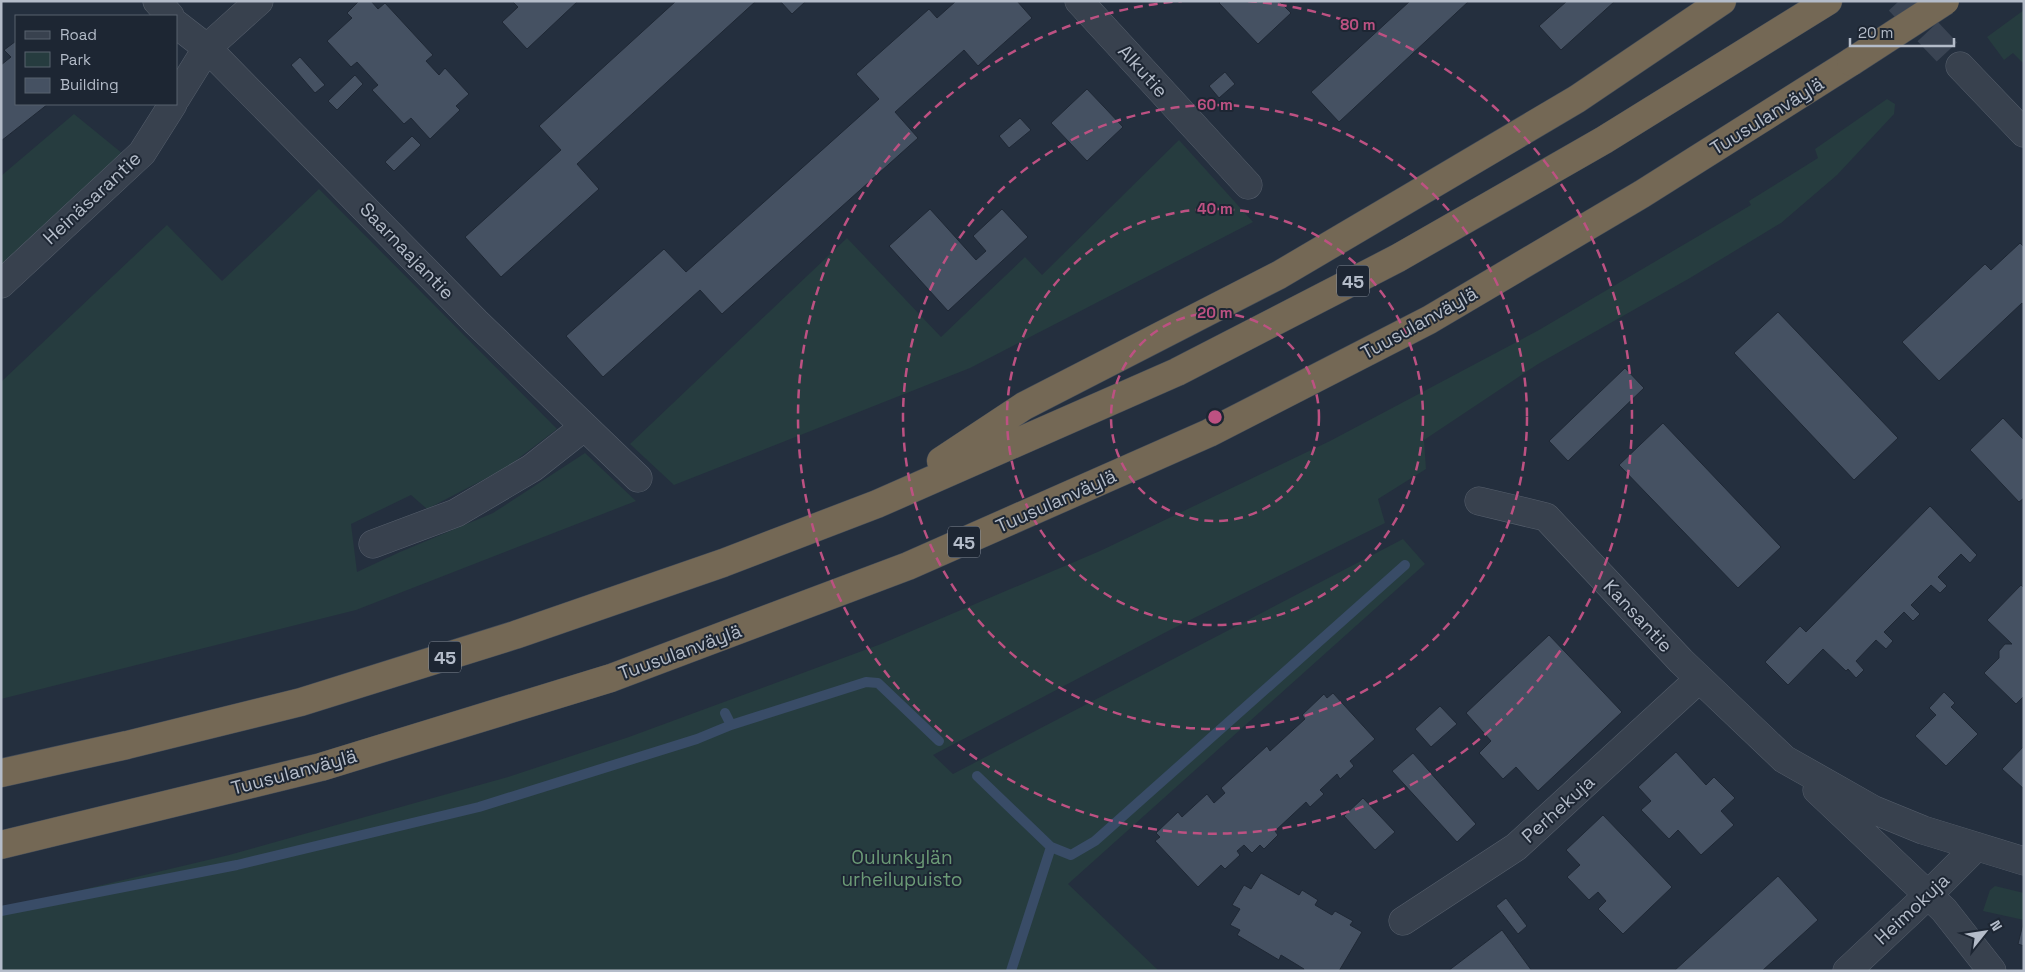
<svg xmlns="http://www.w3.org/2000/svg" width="2025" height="972" viewBox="0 0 2025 972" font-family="'Space Grotesk',sans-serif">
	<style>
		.green { fill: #263c3f }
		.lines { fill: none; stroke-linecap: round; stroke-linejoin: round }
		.stream { stroke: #394c67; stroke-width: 10 }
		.building { fill: #455162; stroke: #1f2835 }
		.minor-tunnel { stroke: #3a4453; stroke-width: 28; stroke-dasharray: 28 14; stroke-linecap: butt }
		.minor-casing { stroke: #565f6c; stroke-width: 29 }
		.highway-casing { stroke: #434c59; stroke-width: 29 }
		.minor { stroke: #38414e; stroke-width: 28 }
		.highway { stroke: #746855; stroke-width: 28 }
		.highway-bridge-casing { stroke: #434c59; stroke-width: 29; stroke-linecap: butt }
		.highway-bridge { stroke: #746855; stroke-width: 28 }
		.ring { fill: none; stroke: #bd5182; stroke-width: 2.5; stroke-dasharray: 9 6 }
		.labels { text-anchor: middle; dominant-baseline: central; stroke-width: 4; stroke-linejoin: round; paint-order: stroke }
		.shield { fill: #1d2633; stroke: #878f9c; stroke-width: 1 }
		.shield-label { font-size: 18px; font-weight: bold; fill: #b4bcc9 }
		.street-label { font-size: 19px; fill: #b4bcc9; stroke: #1d2633 }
		.park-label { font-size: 19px; fill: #6b9a76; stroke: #1d2633 }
		.centre { fill: #bd5182; stroke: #1d2633; stroke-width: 2.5 }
		.ring-label { font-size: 15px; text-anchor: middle; font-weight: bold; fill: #bd5182; stroke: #1d2633; stroke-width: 4; stroke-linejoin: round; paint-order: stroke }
	</style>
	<rect width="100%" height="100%" fill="#242f3e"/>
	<path class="green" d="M2024 10V64L2013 53 2004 60 1987 37Z
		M1887 99 1895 104 1894 114 1837 175 1781 223 1690 278 1538 364 1424 440 1426 469 1378 499 1385 523 1168 631 933 755 953 774 1403 539 1425 564 1068 884 1159 971H1V909L229 855 508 777 629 737 881 644 1100 551 1330 441 1539 330 1751 205 1749 201 1818 158 1815 149Z
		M74 114 128 158 1 270V176Z
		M1179 140 1253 222 970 368 674 485 630 444 847 238 941 337 1025 257 1042 275Z
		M319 189 557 429 506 468 427 509 411 495 351 524 357 572 400 552 493 513 585 453 636 501 356 610 1 699V382L167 225 222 281Z
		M1995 886 2024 893V920L1983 911 1990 890Z"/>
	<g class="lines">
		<path class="stream" d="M725 713 731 725 866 682 878 683 939 741
			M977 776 1051 847 1071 855 1095 841 1405 565
			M1 911 237 865 479 807 697 739 731 725
			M1011 971 1051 847"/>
	</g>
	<path class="building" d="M359 1H371L378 9 385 3 433 55 426 61 439 75 445 68 469 94 456 106 460 110 430 139 411 118 404 124 372 90 378 85 357 62 351 67 327 41 352 18 347 13Z
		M512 1H578L527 49 502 22 518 7Z
		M676 1H756L577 164 599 189 501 277 465 237 561 150 539 126Z
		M780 1H806L792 14Z
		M956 1H1017L1032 18 978 66 964 50 895 112 918 138 722 314 700 290 603 377 566 336 664 249 686 272 879 99 856 74 929 9 937 18Z
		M1221 1H1279L1291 13 1258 44 1219 3Z
		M1410 1H1469L1339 122 1311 92Z
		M1567 1H1615L1561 50 1539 26Z
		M16 41V104H48L1 141V65L11 57 4 50Z
		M300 57 325 85 315 93 291 65Z
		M1225 72 1235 84 1219 98 1209 86Z
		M355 75 363 84 337 110 328 101Z
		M1087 89 1123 127 1087 161 1051 123Z
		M1020 118 1031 130 1009 148 999 136Z
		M412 136 421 145 394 171 385 162Z
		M930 209 976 260 986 251 973 236 1002 209 1028 237 948 311 889 246Z
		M2020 243 2024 247V305L2022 303 1939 381 1902 342 1985 264 1991 270Z
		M1778 312 1898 438 1854 480 1734 353Z
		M1625 368 1644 388 1568 461 1549 441Z
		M2003 418 2024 440V498L2019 502 1970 450Z
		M1663 423 1781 547 1738 588 1619 465Z
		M1930 506 1977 555 1970 563 1961 554 1938 577 1947 586 1940 593 1931 585 1911 605 1920 614 1913 621 1904 612 1884 632 1893 641 1886 649 1876 640 1856 661 1864 670 1856 678 1848 669 1846 671 1823 649 1788 685 1765 662 1800 626 1806 632Z
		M2021 585 2024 588V696L2016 704 1984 673 1999 658V651L2005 644H2012L1987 620Z
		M1549 635 1622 712 1538 791 1516 767 1503 779 1479 753 1491 741 1466 713Z
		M1944 692 1955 703 1951 707 1978 734 1946 766 1915 736 1936 715 1929 708Z
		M1333 693 1375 739 1350 761 1354 766 1340 779 1337 774 1320 790 1324 794 1310 807 1306 802 1275 831 1278 835 1264 849 1260 845 1252 853 1244 845 1237 851 1240 855 1225 869 1221 865 1198 887 1155 841 1160 837 1156 833 1178 812 1182 817 1207 794 1214 803 1225 793 1221 788 1267 746 1270 751 1305 719 1302 715 1324 694 1327 698Z
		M1440 706 1457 724 1431 747 1415 729Z
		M2024 746V789L2002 769Z
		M1676 752 1706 785 1714 777 1735 798 1721 811 1734 825 1701 855 1678 830 1669 839 1641 810 1651 801 1638 787Z
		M1413 753 1476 824 1457 842 1392 771Z
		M1363 798 1395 832 1375 850 1344 816Z
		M1603 815 1672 887 1623 934 1598 909 1606 901 1598 892 1589 900 1567 877 1580 865 1566 850Z
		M1261 873 1299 895 1302 890 1318 900 1315 905 1332 915 1335 911 1353 921 1350 925 1362 932 1339 971H1303L1304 969 1281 955 1279 960 1237 935 1240 930 1230 925 1240 909 1232 905 1244 885 1251 889Z
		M1778 876 1818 920 1762 971H1674Z
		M1506 898 1527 926 1518 934 1496 906Z
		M2024 920V946L2018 944Z
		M1502 930 1532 971H1448Z"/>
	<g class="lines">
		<path class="minor-tunnel" d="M1899 1 1960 66"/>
		<defs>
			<path id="minor" d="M157 1 170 16
				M1079 1 1248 185
				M176 24 207 48 476 322 638 478
				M1960 66 2024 133
				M176 98 207 48 259 1
				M1 284 142 153 173 104
				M1479 501 1546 517 1681 661 1784 759 1874 810 1923 830 2024 861
				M373 544 456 513 532 468 584 427
				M1817 790 1944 910 1992 971
				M1403 921 1516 847 1699 679
				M1847 971 1928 895 1976 847"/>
			<path id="highway" d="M941 461 1024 406 1279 275 1413 196 1577 99 1722 1
				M1 773 127 745 301 702 515 635 723 563 877 504 1177 372 1398 258 1604 140 1828 1
				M1 845 321 767 611 678 908 566 1209 433 1429 320 1642 194 1851 62"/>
		</defs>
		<use href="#minor" class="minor-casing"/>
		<use href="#highway" class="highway-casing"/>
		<use href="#minor" class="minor"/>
		<use href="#highway" class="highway"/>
		<defs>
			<path id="highway-bridge" d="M1851 62 1945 1"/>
		</defs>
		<use href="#highway-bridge" class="highway-bridge-casing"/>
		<use href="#highway-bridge" class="highway-bridge"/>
	</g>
	<g class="ring">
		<circle cx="1215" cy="417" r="104"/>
		<circle cx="1215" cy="417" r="208"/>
		<circle cx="1215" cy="417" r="312"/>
		<path d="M1248 1A417 417 0 1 1 1182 1"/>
	</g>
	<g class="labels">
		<g class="shield">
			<rect x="1337" y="265.5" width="32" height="31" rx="4"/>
			<rect x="948" y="526.5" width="32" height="31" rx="4"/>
			<rect x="429" y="641.5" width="32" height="31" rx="4"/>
		</g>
		<g class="shield-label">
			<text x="1353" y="281">45</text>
			<text x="964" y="542">45</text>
			<text x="445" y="657">45</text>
		</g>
		<g class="street-label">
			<text transform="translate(1143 71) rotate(48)">Alkutie</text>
			<text transform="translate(1767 116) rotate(-32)">Tuusulanväylä</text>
			<text transform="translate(92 198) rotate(-43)">Heinäsarantie</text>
			<text transform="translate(407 251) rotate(46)">Saarnaajantie</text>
			<text transform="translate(1419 323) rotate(-29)">Tuusulanväylä</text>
			<text transform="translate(1056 501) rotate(-24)">Tuusulanväylä</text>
			<text transform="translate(1638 616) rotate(47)">Kansantie</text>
			<text transform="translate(680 652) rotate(-20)">Tuusulanväylä</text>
			<text transform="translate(294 772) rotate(-15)">Tuusulanväylä</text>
			<text transform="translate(1558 809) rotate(-42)">Perhekuja</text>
			<text transform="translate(1912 909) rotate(-43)">Heimokuja</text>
		</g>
		<g class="park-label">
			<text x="902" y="857">Oulunkylän<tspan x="902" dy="22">urheilupuisto</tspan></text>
		</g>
	</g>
	<circle cx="1215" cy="417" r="8" class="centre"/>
	<g class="ring-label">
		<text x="1358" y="30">80 m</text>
		<text x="1215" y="110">60 m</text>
		<text x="1215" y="214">40 m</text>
		<text x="1215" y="318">20 m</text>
	</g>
	<rect width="2025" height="972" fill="none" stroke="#b4bcc9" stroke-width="5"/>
	<rect x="15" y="15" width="162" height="90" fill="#1d2633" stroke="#59626f"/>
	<rect x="25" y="31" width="25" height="8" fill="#38414e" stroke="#59626f"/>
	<text x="60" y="40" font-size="15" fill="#b4bcc9">Road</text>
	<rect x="25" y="52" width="25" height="15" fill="#263c3f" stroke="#59626f"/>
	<text x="60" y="65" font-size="15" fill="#b4bcc9">Park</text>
	<rect x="25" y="78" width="25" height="15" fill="#455162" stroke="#59626f"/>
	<text x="60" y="90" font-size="15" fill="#b4bcc9">Building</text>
	<g transform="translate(1985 932) rotate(60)" stroke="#1d2633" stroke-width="4" paint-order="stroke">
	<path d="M0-4L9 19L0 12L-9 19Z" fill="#b4bcc9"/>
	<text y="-8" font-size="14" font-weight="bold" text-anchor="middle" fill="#b4bcc9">N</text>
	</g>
	<path d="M1850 38v8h104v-8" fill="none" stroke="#b4bcc9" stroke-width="2.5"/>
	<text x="1858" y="38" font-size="15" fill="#b4bcc9" stroke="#1d2633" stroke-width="4" paint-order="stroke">20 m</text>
</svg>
